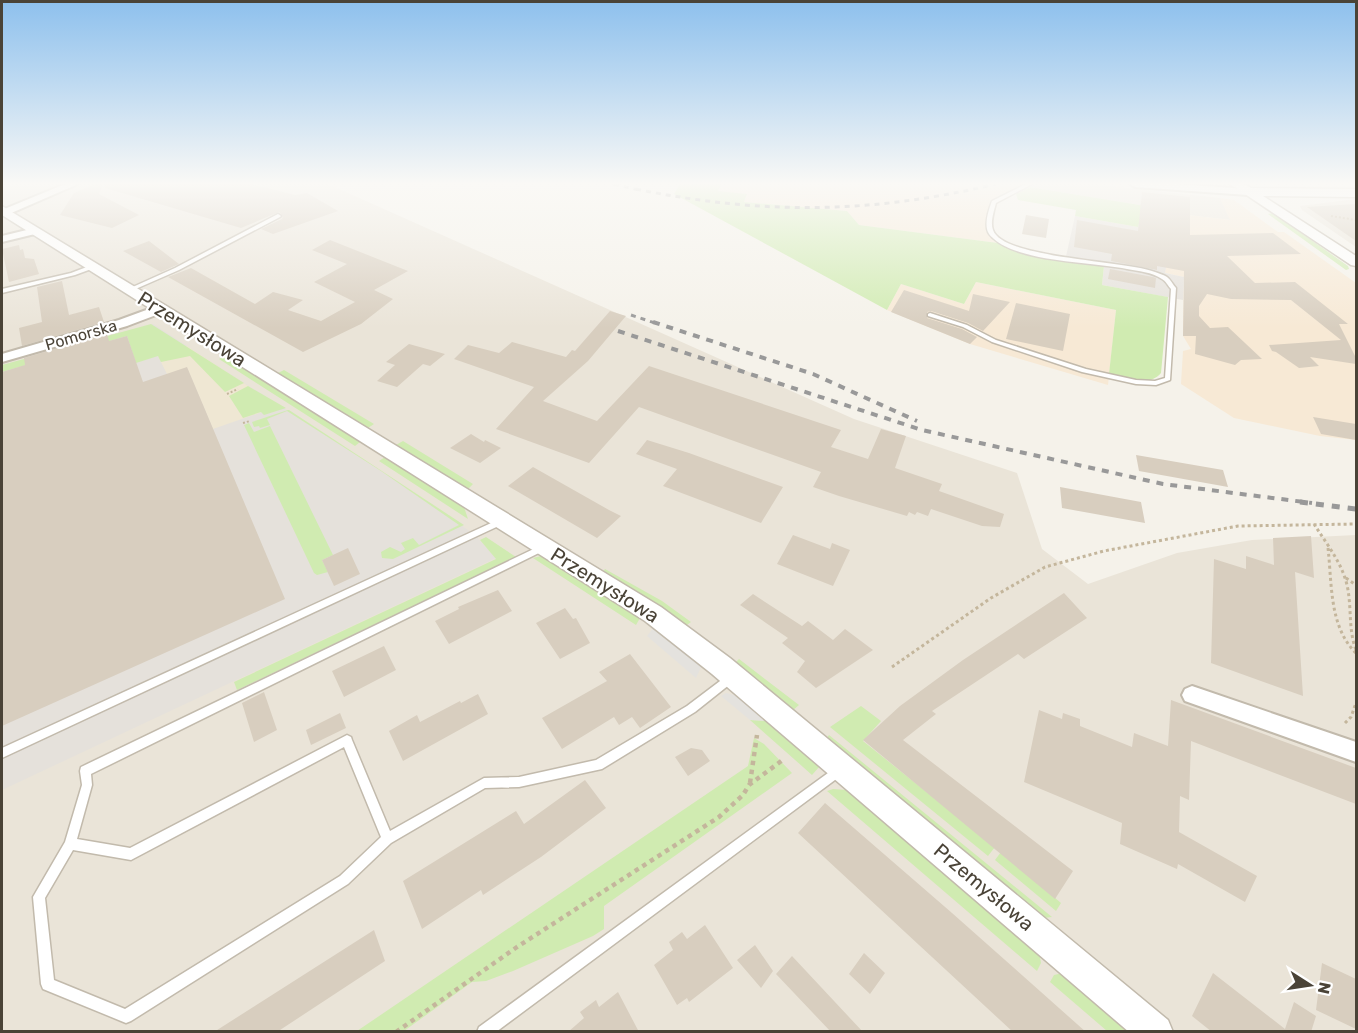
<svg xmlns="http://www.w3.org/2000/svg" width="1358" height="1033" viewBox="0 0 1358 1033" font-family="Rubik,sans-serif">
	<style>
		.residential { fill: #eae4d8 }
		.commercial { fill: #f7e9d5 }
		.industrial { fill: #e5e1db }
		.education { fill: #efe7d3 }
		.green { fill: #d0ebb1 }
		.parking { fill: #e4e2de }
		.building { fill: #d8cebf }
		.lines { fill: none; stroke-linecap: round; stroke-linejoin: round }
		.service-casing { stroke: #c2baac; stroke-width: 3 }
		.minor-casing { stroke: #c2baac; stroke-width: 4 }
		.tertiary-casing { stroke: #c2baac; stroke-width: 3 }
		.path-far2 { stroke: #c4b69c; stroke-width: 2; stroke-dasharray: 2 2; stroke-linecap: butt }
		.path-far1 { stroke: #c4b69c; stroke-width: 3; stroke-dasharray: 3 3; stroke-linecap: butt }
		.path { stroke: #c4b69c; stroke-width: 4.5; stroke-dasharray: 4.5 4.5; stroke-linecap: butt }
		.service { fill: #fff; fill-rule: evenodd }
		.minor { fill: #fff; fill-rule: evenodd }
		.tertiary { fill: #fff; fill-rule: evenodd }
		.rail-far2 { stroke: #999; stroke-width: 3; stroke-dasharray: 5 5; stroke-linecap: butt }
		.rail-far1 { stroke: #999; stroke-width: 4; stroke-dasharray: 7 7; stroke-linecap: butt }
		.rail { stroke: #999; stroke-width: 5; stroke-dasharray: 8 8; stroke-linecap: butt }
		.labels { text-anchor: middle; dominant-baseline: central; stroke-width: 4.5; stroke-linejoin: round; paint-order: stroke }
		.far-street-label { font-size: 16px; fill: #4a4337; stroke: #fff }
		.street-label { font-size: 20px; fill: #4a4337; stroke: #fff }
	</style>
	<rect width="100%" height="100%" fill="#f5f2ea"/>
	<path class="residential" d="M2 184H328L854 419 1017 473 1042 549 1088 584 1177 553 1252 540 1356 535V1031L2 1032Z
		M1035 184H1090L1220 198 1231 220 1171 213 1170 210 1030 187Z
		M1356 199V247L1302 210 1300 206Z"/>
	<path class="commercial" d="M722 184H1023L990 200 986 227 990 236 998 243 859 225 847 211 744 202 747 195 718 191Z
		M1220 198 1234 200 1278 232H1284L1356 283V440L1320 436 1234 418 1181 384 1183 351 1191 349 1183 336 1184 277 1165 273 1171 213 1230 220Z
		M976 282 1116 310 1108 385 970 344 887 310 901 284 964 304Z"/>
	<path class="industrial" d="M1075 216 1138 227 1139 224 1167 262 1165 273 1184 277 1183 300 1102 285 1104 266 1065 261Z
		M153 324 381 471 474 534 496 558 2 790V365Z"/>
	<path class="education" d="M187 346 279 406 213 429 187 368 167 374 158 356Z"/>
	<path class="green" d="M680 184H722L718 191 747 194 744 202 847 211 859 225 998 243 1017 251 1104 266 1102 285 1168 297 1161 373C1148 388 1125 379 1109 374L1116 310 976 282 964 304 901 284 887 310 674 194Z
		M1030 187 1170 210 1139 224 1138 227 1075 216 1076 210 1018 200 1016 194Z
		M1273 213 1348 266 1349 269 1346 270 1268 214Z
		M151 324 244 383 225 392 190 356 161 362 158 356 136 363 127 336 2 372V365Z
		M224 356 360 442 355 446 219 359Z
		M284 370 374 424 368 428 278 373Z
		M248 386 286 408 264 415 261 412 243 418 229 396Z
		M288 410H289L464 525 393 559 382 558 381 552 390 547 401 552 405 549 401 543 413 538 419 545 459 525 381 471 287 411 267 419 270 425 260 428 259 426 254 427 252 422Z
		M249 423 254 432 270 426 333 555 322 560 328 572 317 575 314 573 244 425Z
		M403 441 473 484 468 489 396 445Z
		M385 457 464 507 468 519 379 461Z
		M486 537 516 557 237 690 234 682 496 559 480 540Z
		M541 556 640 618 636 625 533 558Z
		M605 569 662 601 691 622 687 625 652 601 603 572Z
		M739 659 799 705 792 711 735 663Z
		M861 706 881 721 863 741 995 847 988 856 830 727Z
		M750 720 768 721 820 766 812 775Z
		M829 735 1052 917 1044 918 826 739Z
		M754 738 764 744 792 773 604 906V929L593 936 513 971 486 981 472 982 404 1031H357L748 766Z
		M833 789 847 790 1039 952 1041 963 1037 971 827 791Z
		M1001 852 1061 903 1056 911 995 860Z
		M1063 973 1134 1031H1107L1050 982 1054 975Z"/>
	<path class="parking" d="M654 627 702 665 696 678 647 636Z
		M726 693 738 696 768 721 750 720 721 696Z"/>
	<path class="building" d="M95 184H103L99 194 139 215 112 228 60 215 74 193Z
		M105 184H252L295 195 307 193 338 211 273 234 261 229 282 219 283 216 279 212 241 228 105 188Z
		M1142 192 1190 197V235L1273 233 1301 254 1227 256 1255 283 1295 282 1348 324H1339L1356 358V364L1310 357 1319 366 1299 368 1276 352 1272 351 1269 345 1341 340 1291 300 1231 299 1207 294 1199 306V316L1210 328 1228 327 1262 359 1241 360 1235 365 1195 354 1196 336H1183L1184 271 1157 266V270L1111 261 1112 254 1074 247 1077 220 1138 231Z
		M1356 204V241L1307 207Z
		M1026 215 1049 219 1046 238 1022 234Z
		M330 240 408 271 374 290 393 299 361 324 303 352 168 277 191 268 255 304 273 292 303 300 288 310 321 321 355 302 314 282 347 264 312 250Z
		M149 241 179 264 161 272 123 251Z
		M19 245 20 250 23 249 25 258 34 259 39 274 9 282 2 249Z
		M1110 269 1153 277 1156 278 1155 288 1108 279Z
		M62 281 69 315 99 307 104 322 22 346 19 328 42 322 37 287Z
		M904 290 969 311 973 294 1010 302 983 331 968 323 931 311 927 312V318L962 329 977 337 970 344 891 312Z
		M1016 303 1070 314 1063 351 1006 339Z
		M610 311 626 316 588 361 543 401 597 421 649 366 841 430 831 447 868 459 881 429 906 436 895 468 942 484 939 491 1004 514 1000 527 982 526 931 509 928 516 917 512 915 515 909 512 907 516 839 496 813 487 821 472 639 407 589 463 496 429 534 387 454 359 468 345 499 353 512 342 566 357 572 350 575 351Z
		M107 334 109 341 127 336 143 382 187 367 285 599 2 726V372L25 365 24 358Z
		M409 344 445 354 430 366 423 364 397 387 377 381 395 365 386 362Z
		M1313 417 1356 424V440L1321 434Z
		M471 434 484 442 485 440 501 448 480 463 450 448Z
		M647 440 689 453 783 487 761 523 663 486 677 469 636 454Z
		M1136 455 1223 470 1228 487 1139 471Z
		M533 467 609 510 621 516 597 538 508 486Z
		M1060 487 1141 502 1145 523 1062 508Z
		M793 535 830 549 832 543 850 550 833 586 777 564Z
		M1311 536 1314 578 1295 572 1303 696 1211 663 1214 559 1246 569V556L1274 565 1273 538Z
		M348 548 360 574 334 586 322 560Z
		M498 590 512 611 449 644 435 621 459 609 458 607Z
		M1064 593 1087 618 1024 659 1018 654 932 711 936 714 903 740 1073 871 1055 899 863 740 900 706 963 660Z
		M753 594 802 626 808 621 833 640 845 629 873 650 816 688 797 672 805 661 782 643 788 638 740 605Z
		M565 608 573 619 576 618 590 643 560 659 536 623Z
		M384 646 396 670 344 697 332 671Z
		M630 654 671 707 640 728 632 717 619 725 614 717 562 749 542 718 607 681 599 672Z
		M264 692 277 730 254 742 242 703Z
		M478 694 488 714 403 761 389 731 417 715 420 722 460 701 461 703Z
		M1171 700 1356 768V804L1191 741 1189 800 1180 796 1179 832 1257 876 1245 902 1178 864 1177 869 1120 844 1122 823 1024 782 1039 710 1062 719 1063 713 1080 719V726L1132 747 1134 733 1168 746Z
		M340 713 346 728 311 745 306 730Z
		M691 748 702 750 710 761 688 776 675 757Z
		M585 780 606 808 541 857 483 895 481 890 422 929 403 881 516 811 524 824Z
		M825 803 952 913 1086 1032H1013L798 833Z
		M705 925 733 968 689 1002 687 998 677 1005 654 965 673 950 669 942 682 932 687 939Z
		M374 930 385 961 277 1032H214Z
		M755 945 773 971 761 988 737 960Z
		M864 953 885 973 870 994 849 974Z
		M792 956 863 1032H831L776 974Z
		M1322 963 1356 979V1029L1316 1010Z
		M1213 973 1285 1029 1294 1002 1316 1016 1311 1032H1212L1192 1016Z
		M618 992 639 1032H568L584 1018 580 1012 596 1000 599 1007Z"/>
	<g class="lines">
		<defs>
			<path id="service" d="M1026 184H1032L996 203C994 211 990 222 993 230 1003 259 1124 260 1155 272 1158 273 1164 275 1167 277 1171 280 1173 285 1176 288L1170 380 1156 385 1136 384 1082 372 992 342 963 327 928 316V314L930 313 967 325 996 340 1086 369 1136 380 1155 381 1165 378 1171 289C1168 286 1166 281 1162 279 1152 272 1138 271 1127 269 1091 262 1020 262 994 239 992 237 989 235 988 232 984 223 989 209 992 201Z
				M278 214 281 216 280 217 179 270 131 291 126 290 175 268Z
				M92 265 94 266V268L75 275 2 293V289L71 273Z
				M502 518 505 519 506 521 505 523 2 758V748Z
				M544 544 547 545 548 547 547 549 91 774 92 785 77 839 130 848 347 735 351 737 352 740 390 831 484 778 519 777 596 760 687 706 728 675 731 674 734 675 736 678 734 681 695 712 602 769 519 787 485 788 391 843 348 884 131 1021 126 1023 43 989 41 984 33 897 65 842 82 785 80 771 81 767ZM344 747 381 837 340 876 125 1009 54 980 45 898 73 850 131 860Z
				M839 765 843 766 844 770 843 774 496 1032H477L479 1027Z"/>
			<path id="minor" d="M65 184H78L9 214H2V210Z
				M1130 184H1175L1248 189 1253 192 1248 195 1135 187Z
				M35 228 40 231 39 233 2 242V236Z
				M160 305 166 309 164 312 127 326 2 362V354L119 320Z
				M1192 686 1356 742V762L1185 701 1182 695 1185 689Z"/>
			<path id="tertiary" d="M1230 184H1244L1251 188 1356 189V197L1263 196 1356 256V266L1351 265Z
				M2 206 661 607 730 658 1168 1020 1173 1032H1129L712 674 645 621 2 215Z"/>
		</defs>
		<use href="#service" class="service-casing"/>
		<use href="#minor" class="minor-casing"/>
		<use href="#tertiary" class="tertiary-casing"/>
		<path class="path-far2" d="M1331 216 1356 220
			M227 394 238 389
			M243 423 250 421"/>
		<path class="path-far1" d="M1314 524C1326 543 1342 563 1347 585 1352 607 1348 629 1356 650
			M1328 548C1332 583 1329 627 1356 653
			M1346 578 1356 585
			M892 667 991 598 1045 567 1104 551 1238 526 1356 524
			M1345 723 1351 717 1356 703"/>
		<path class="path" d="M750 783 757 735
			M396 1032 517 947 719 817 743 795 749 785 784 759"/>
		<use href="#service" class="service"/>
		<use href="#minor" class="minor"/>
		<use href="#tertiary" class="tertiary"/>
		<path class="rail-far2" d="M614 184 643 191
			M636 189C763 215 869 214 996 184
			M631 315 658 324"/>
		<path class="rail-far1" d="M653 322 813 374 917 421
			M618 331 922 430 1163 484 1312 503"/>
		<path class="rail" d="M1300 502 1356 509"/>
	</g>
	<linearGradient id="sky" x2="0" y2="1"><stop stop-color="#8dc0ed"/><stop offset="0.56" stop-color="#faf9f6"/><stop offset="1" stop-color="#faf9f6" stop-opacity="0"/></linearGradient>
	<rect width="1358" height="328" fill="url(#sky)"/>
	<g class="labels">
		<g class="far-street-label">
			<text transform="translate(81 335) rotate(-16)">Pomorska</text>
		</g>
		<g class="street-label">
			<text transform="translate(192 329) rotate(32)">Przemysłowa</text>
			<text transform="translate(605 585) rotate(32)">Przemysłowa</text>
			<text transform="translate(984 887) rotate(40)">Przemysłowa</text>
		</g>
	</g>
	<rect width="1358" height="1033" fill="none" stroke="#4a4337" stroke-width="6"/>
	<g transform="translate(1310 985) rotate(102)" stroke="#ffffff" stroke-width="4.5" paint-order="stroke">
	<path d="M0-4.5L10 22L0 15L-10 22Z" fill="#4a4337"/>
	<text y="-9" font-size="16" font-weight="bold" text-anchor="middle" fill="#4a4337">N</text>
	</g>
</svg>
